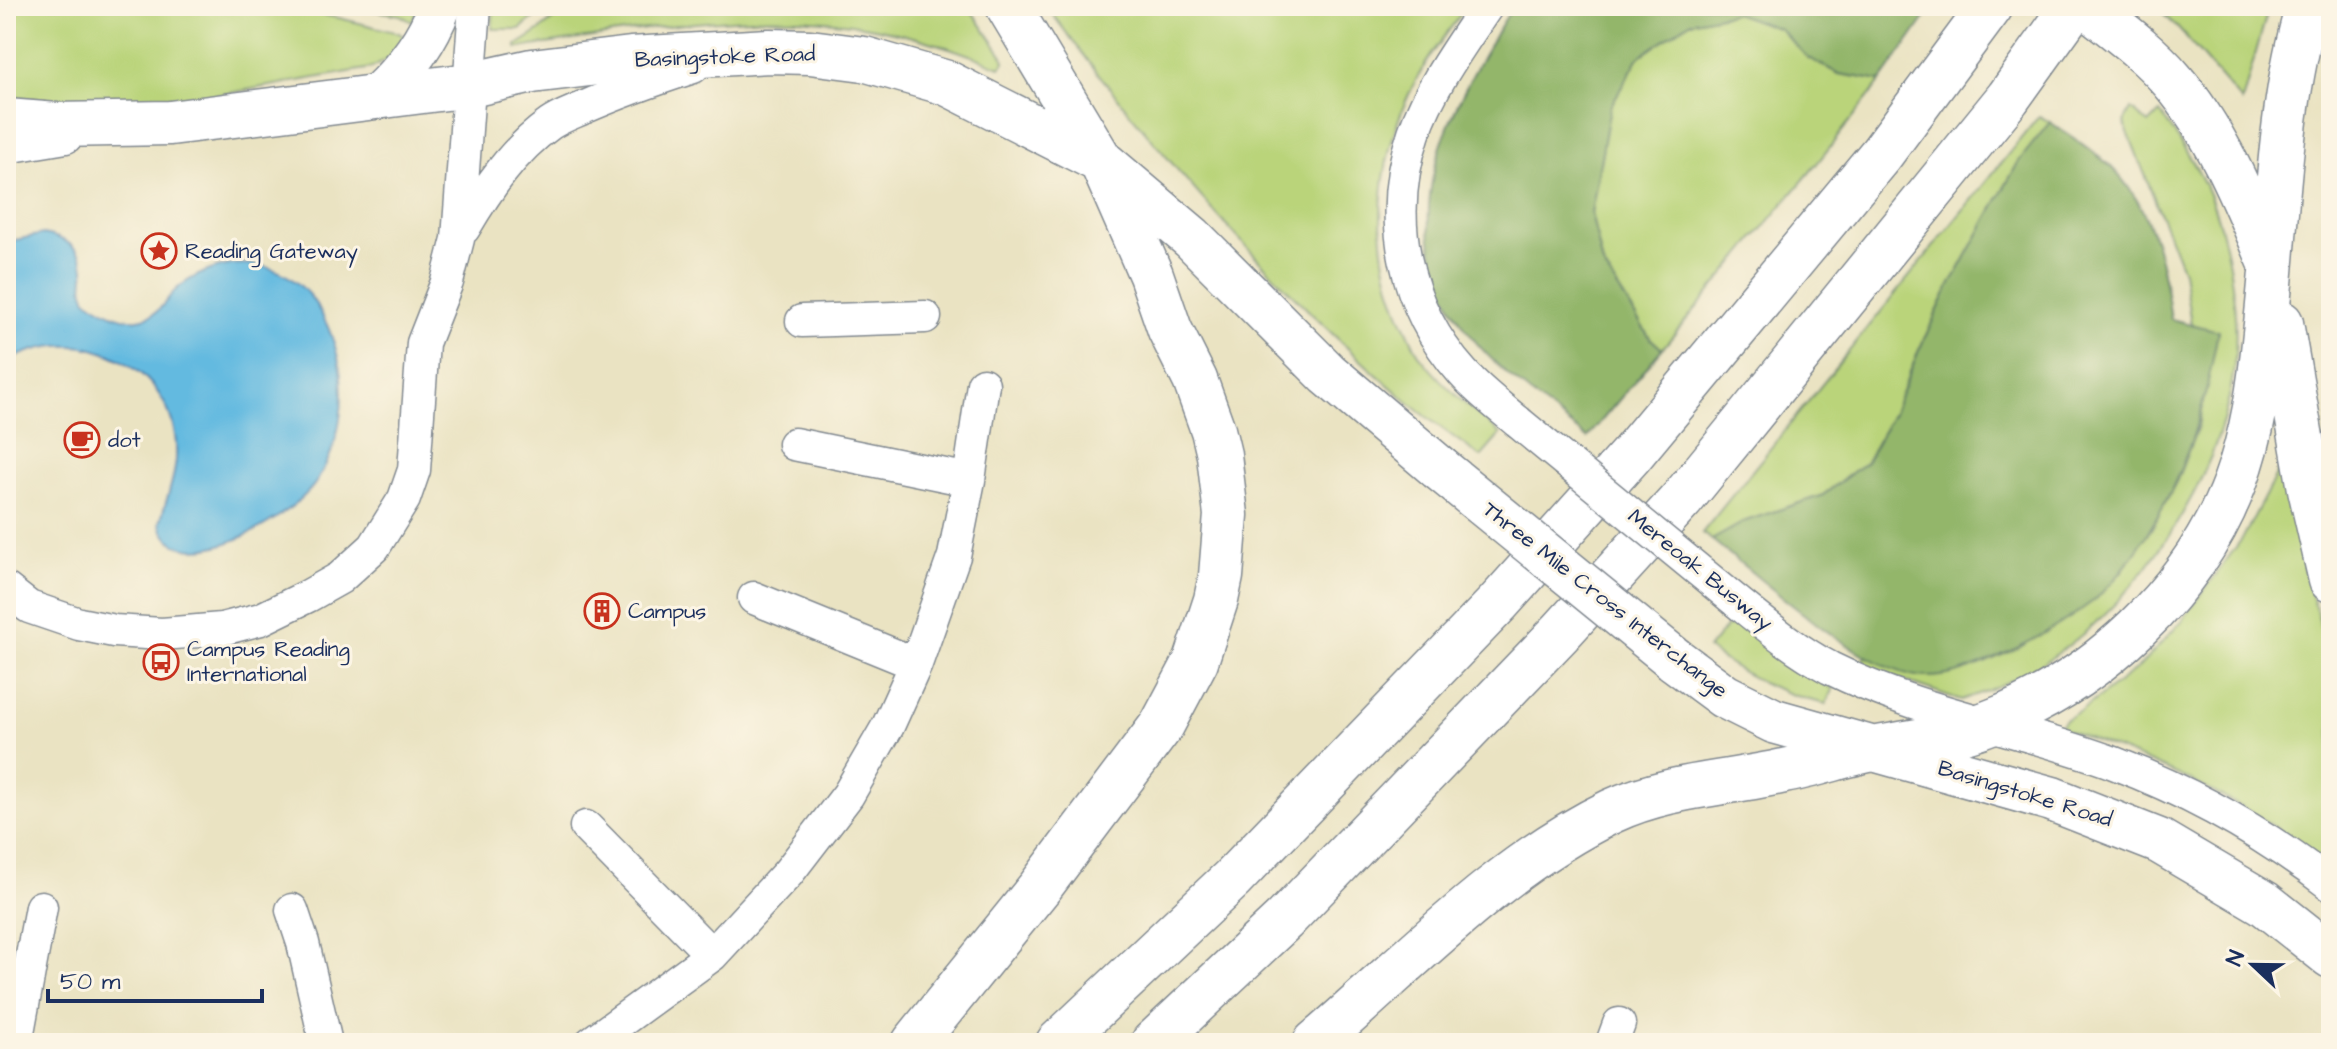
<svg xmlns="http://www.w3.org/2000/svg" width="2337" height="1049" viewBox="0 0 2337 1049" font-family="'Architects Daughter',sans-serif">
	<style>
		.green { fill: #bad47a; stroke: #6a826c; stroke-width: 2 }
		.forest { fill: #93b66a; stroke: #577264; stroke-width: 2 }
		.water { fill: #64bae0; stroke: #40749f; stroke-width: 2 }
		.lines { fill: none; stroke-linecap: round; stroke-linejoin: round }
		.minor-casing { stroke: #828990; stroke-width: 35 }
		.major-casing { stroke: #828990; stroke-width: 45 }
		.highway-casing { stroke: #828990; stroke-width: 47 }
		.minor { stroke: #fff; stroke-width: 32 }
		.major { stroke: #fff; stroke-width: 42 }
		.highway { stroke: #fff; stroke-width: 44 }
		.minor-bridge-casing { stroke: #828990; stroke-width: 35; stroke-linecap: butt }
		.highway-bridge-casing { stroke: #828990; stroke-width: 47; stroke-linecap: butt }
		.minor-bridge { stroke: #fff; stroke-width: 32 }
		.highway-bridge { stroke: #fff; stroke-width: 44 }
		.labels { text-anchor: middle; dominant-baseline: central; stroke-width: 6; stroke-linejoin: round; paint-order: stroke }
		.street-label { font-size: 22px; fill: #1b2f5e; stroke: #fcf5e5 }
		.poi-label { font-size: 22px; fill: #1b2f5e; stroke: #fcf5e5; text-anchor: start }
	</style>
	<rect width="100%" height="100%" fill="#fcf5e5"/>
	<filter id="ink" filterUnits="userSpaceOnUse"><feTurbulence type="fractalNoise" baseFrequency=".0125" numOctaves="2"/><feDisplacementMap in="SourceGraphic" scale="16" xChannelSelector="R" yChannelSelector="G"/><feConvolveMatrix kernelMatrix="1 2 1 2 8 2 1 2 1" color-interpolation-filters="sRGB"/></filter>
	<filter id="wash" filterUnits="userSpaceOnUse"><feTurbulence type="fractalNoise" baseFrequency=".006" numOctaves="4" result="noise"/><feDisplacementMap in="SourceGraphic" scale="32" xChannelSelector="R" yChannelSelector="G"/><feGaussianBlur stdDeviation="1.8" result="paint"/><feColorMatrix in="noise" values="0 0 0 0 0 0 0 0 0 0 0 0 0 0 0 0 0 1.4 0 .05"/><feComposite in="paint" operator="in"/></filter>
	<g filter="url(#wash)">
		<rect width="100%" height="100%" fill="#eae3c2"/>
		<path class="green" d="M6 6H271L339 18 399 33 407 39 388 59 372 68 218 95 143 102 80 103 6 96Z
			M347 6H420L412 22 400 15Z
			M494 6H548L520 29H492Z
			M570 6H968L1003 56 1004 62 1000 67C936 40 868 22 798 19 707 15 608 36 517 48V45L539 31Z
			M1046 6H1467C1444 37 1420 67 1405 103 1374 179 1371 259 1408 332 1412 341 1416 351 1422 359 1445 388 1473 411 1501 434L1481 457C1458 440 1435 424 1413 406 1274 289 1155 150 1046 6Z
			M2154 6H2269L2242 102 2177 27Z
			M1735 13 1780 29 1808 58 1839 74 1881 81 1815 166 1662 349 1650 338 1603 265 1591 213 1610 107 1639 57 1690 22Z
			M2131 109 2149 124 2160 113C2177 136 2193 160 2205 185 2230 240 2242 322 2232 382 2215 485 2140 597 2054 656 2025 676 1994 689 1961 700L1860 666 1865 656 1913 675 1980 665 2020 647 2095 600 2122 571 2154 525 2177 480 2198 426 2218 332 2191 324 2183 271 2124 122Z
			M2039 116 2050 122 2019 161 1945 295 1919 350 1893 413 1866 462 1823 495 1746 521 1712 540 1702 533Z
			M2279 469 2283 471 2300 553 2331 663V867C2244 799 2162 765 2059 727L2064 720 2082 710 2139 667 2181 622 2244 536Z
			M1731 621 1774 652 1833 688 1826 704C1782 695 1744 676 1708 649Z"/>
		<path class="forest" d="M1513 6H1909L1925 18 1881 81 1839 74 1808 58 1780 29 1735 13 1690 22 1639 57 1610 107 1591 213 1603 265 1650 338 1662 349 1587 438C1547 405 1499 374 1468 332 1385 219 1449 110 1513 6Z
			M2050 122C2071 137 2097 152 2115 171 2154 213 2163 264 2171 319L2218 331C2204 413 2184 481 2136 551 2124 568 2110 588 2093 601 2066 622 2035 640 2004 654 1977 666 1943 683 1911 675 1848 659 1764 581 1712 540L1746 521 1823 495 1866 462 1893 413 1919 350 1945 295 2019 161Z"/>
		<path class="water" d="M43 234C62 237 83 247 84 269 85 285 80 283 87 300 101 309 120 321 138 319 162 316 163 300 179 287 223 253 286 255 317 306 349 359 351 424 318 479 298 514 179 588 160 523 165 502 175 480 176 458 181 368 79 317 6 363V242Z"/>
	</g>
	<g filter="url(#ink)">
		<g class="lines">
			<defs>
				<path id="minor" d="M1487 6C1460 46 1430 87 1414 133 1385 217 1404 307 1463 373 1479 391 1499 406 1518 422
					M6 147 66 137
					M464 228C487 189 513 150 550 124 560 117 572 113 583 108 619 92 656 79 693 67
					M802 321 925 317
					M794 444 969 480
					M6 589 29 607 79 624 114 631 162 634 222 629 261 619 308 596 340 578 374 547 404 499 414 470 423 343 447 282 458 239 475 6
					M754 598 916 664
					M1736 601C1766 625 1796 650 1830 668 1920 713 2020 728 2114 763 2193 793 2264 833 2331 885
					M586 827 712 955
					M292 910 303 943 326 1043
					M16 1043 41 907
					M591 1043 712 955 788 873 848 795 888 726 916 664 954 556 969 480 983 384
					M1612 1043 1619 1024"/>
				<path id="major" d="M378 95C405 70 427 42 440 6"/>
				<path id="highway" d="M1008 6 1101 161 1192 238 1328 374 1439 468
					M2087 6C2116 29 2147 51 2172 80 2216 131 2243 197 2269 259
					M6 121 57 125 170 123 470 85 532 71 631 59 769 51 810 52 864 59 947 83 1101 161
					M2281 323 2310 489 2331 580
					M1674 659 1724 696 1774 721 2052 799 2159 841 2264 903 2331 956
					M914 1043 1040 887 1162 725 1196 661 1216 600 1221 576 1226 515 1219 455 1213 430 1195 380 1170 330 1151 275 1101 161
					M1058 1043 1232 879 1498 603 1631 455 1882 153 1991 6
					M1153 1043 1284 920 1560 633 1682 499 2008 98 2074 6
					M1315 1043C1410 962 1498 866 1612 811 1667 785 1727 784 1784 771 1816 765 1847 754 1878 748 1915 741 1953 737 1988 723 2096 682 2194 591 2235 482 2253 434 2260 384 2265 333 2278 224 2277 112 2308 6"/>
			</defs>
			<use href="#minor" class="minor-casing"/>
			<use href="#major" class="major-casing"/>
			<use href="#highway" class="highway-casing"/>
			<use href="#minor" class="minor"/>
			<use href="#major" class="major"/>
			<use href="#highway" class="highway"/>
			<defs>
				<path id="minor-bridge" d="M1518 422 1736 601"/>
				<path id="highway-bridge" d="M1439 468 1674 659"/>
			</defs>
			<use href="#minor-bridge" class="minor-bridge-casing"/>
			<use href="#highway-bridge" class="highway-bridge-casing"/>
			<use href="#minor-bridge" class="minor-bridge"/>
			<use href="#highway-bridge" class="highway-bridge"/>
		</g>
	</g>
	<defs>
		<symbol id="sight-ring" viewBox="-11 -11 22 22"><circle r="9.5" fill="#fcf5e5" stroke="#c8321e" stroke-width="1.5"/><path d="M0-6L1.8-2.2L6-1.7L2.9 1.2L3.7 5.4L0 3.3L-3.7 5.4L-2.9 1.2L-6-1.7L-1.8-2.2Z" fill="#c8321e"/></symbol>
		<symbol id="cafe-ring" viewBox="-11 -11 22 22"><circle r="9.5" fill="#fcf5e5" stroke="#c8321e" stroke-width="1.5"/><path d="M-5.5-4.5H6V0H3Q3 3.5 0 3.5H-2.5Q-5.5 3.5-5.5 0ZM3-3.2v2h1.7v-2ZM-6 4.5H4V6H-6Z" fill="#c8321e"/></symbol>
		<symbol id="building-ring" viewBox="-11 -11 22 22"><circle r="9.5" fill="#fcf5e5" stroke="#c8321e" stroke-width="1.5"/><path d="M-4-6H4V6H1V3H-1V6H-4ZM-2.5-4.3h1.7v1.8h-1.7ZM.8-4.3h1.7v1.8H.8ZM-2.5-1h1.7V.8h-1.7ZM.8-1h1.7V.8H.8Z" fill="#c8321e"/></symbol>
		<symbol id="bus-ring" viewBox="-11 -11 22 22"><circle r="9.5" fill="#fcf5e5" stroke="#c8321e" stroke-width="1.5"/><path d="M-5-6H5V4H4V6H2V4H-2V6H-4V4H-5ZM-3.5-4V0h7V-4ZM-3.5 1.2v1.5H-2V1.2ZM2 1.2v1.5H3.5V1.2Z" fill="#c8321e"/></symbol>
	</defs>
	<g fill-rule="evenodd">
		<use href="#sight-ring" x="139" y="231" width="40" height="40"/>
		<use href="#cafe-ring" x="62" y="420" width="40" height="40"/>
		<use href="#building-ring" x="582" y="591" width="40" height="40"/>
		<use href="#bus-ring" x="141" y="642" width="40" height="40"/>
	</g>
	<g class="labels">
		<g class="street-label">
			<text transform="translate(725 57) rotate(-2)">Basingstoke Road</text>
			<text transform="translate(1700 570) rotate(39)">Mereoak Busway</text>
			<text transform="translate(1605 600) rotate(38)">Three Mile Cross Interchange</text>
			<text transform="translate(2025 794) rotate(17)">Basingstoke Road</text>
		</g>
		<g class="poi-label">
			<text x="185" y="251">Reading Gateway</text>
			<text x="108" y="440">dot</text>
			<text x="628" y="611">Campus</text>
			<text x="187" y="649">Campus Reading<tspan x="187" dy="25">International</tspan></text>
		</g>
	</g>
	<rect width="2337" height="1049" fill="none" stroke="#fcf5e5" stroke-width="32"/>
	<g transform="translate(2253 965) rotate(292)" stroke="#fcf5e5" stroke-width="6" paint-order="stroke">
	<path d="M0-6L14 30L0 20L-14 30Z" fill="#1b2f5e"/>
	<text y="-12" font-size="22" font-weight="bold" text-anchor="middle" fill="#1b2f5e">N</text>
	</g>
	<path d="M48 989v12h214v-12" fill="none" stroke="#1b2f5e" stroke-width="4"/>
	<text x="60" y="989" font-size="24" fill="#1b2f5e" stroke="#fcf5e5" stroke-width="6" paint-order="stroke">50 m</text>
</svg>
